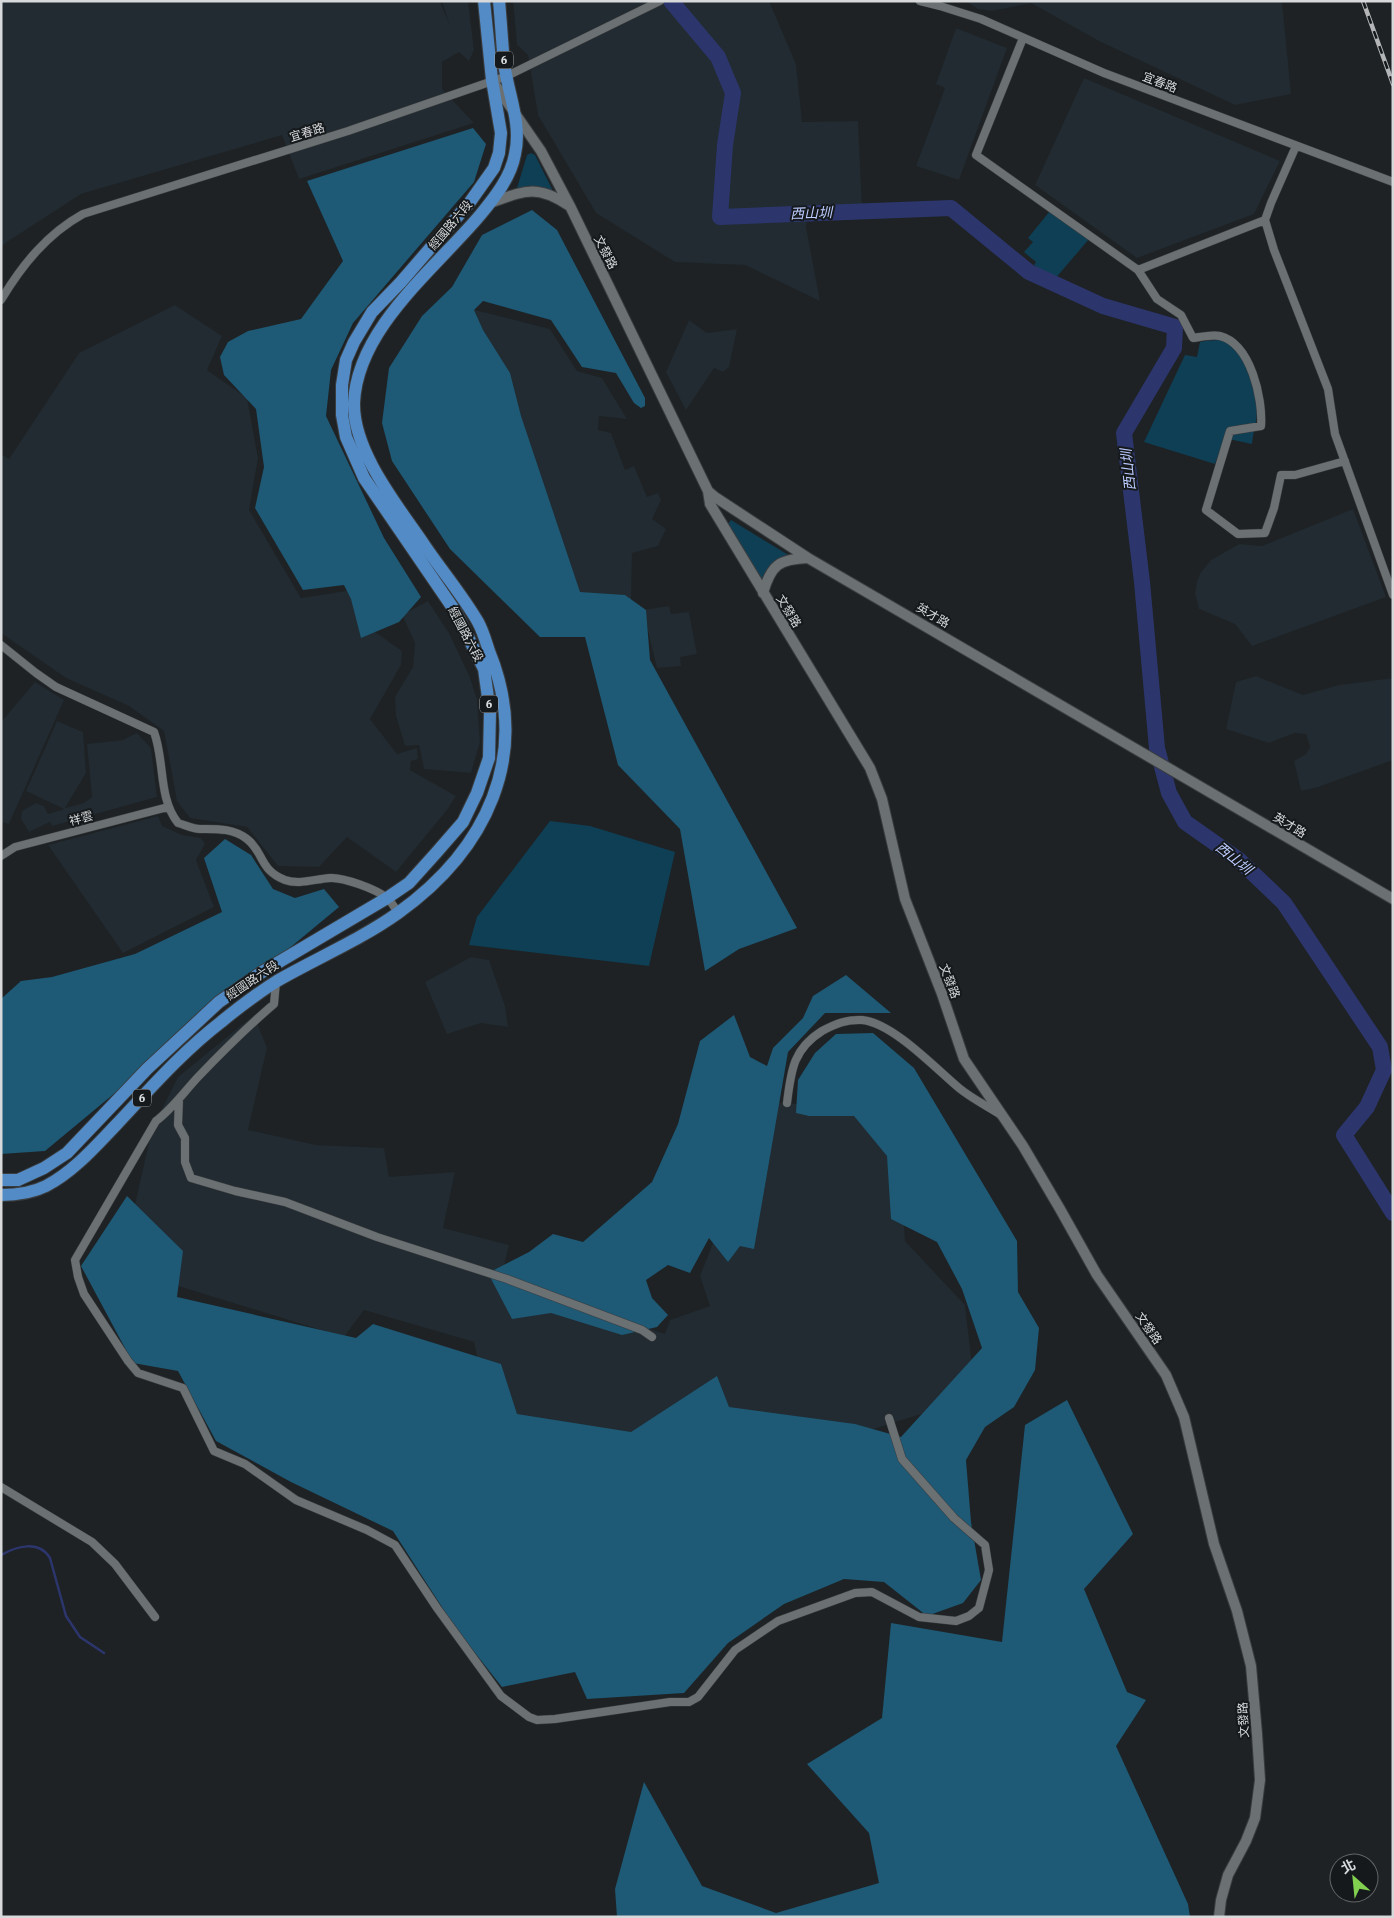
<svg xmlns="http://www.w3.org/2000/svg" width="1394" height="1918" viewBox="0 0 1394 1918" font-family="'IBM Plex Serif','Noto Sans TC',serif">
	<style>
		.built { fill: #212b31 }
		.green { fill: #0f3f55 }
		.forest { fill: #1e5975 }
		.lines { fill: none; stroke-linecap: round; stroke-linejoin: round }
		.stream { stroke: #2c366d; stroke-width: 2.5 }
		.river { stroke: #2c366d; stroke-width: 16 }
		.minor-casing { stroke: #3a3d3f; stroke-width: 9 }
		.tertiary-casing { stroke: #3a3d3f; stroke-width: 12 }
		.primary-casing { stroke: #3a3d3f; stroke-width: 14 }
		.minor { stroke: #6b7073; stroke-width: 8 }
		.tertiary { stroke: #6b7073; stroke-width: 10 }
		.primary { stroke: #538bc6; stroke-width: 12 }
		.rail-casing { stroke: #b3b5b7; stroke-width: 4.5 }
		.rail { stroke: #15191b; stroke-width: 2.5; stroke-dasharray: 8; stroke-linecap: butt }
		.labels { text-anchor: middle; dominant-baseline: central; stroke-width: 4; stroke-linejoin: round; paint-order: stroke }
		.shield { fill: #15191b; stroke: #9d9fa1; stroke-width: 1 }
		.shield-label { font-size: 11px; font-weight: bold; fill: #d7d9db }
		.street-label { font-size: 12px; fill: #d7d9db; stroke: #15191b }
		.water-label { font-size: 14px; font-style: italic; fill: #bccbff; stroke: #15191b }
	</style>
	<rect width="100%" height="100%" fill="#1e2224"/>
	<path class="built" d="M1 1H440L450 26 442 1H468L474 50 469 61 459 52 442 62V89L474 123 299 179 282 135 81 194 1 246Z
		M513 1H769L796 64 802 122 858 121 862 208 808 209 806 227 820 301 745 265 675 262 596 213 538 115 528 55 517 45Z
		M966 1H1282L1291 94 1235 105 1099 41 1031 3 992 11 978 9Z
		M956 28 1007 48 959 180 916 166 945 88 936 84Z
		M1084 78 1280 161 1254 214 1137 258 1035 185Z
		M175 305 222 336 207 370 247 398 258 458 249 510 301 598 359 589 371 629 402 651 401 665 370 719 397 754 417 748 418 759 411 761 410 770 456 796 447 810 396 872 347 837 319 867 278 866 247 827 190 818 177 801 164 731 129 706 66 678 1 633V454L9 459 79 353Z
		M471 309 550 329 577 371 602 378 627 419 599 416 598 430 611 433 625 470 634 466 647 497 658 493 661 500 652 519 666 529 658 546 632 553 631 603 578 597Z
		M689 320 707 333 737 329 729 367 723 372 714 368 686 410 666 372Z
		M1353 509 1386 597 1252 646 1235 624 1199 609 1195 593 1197 581 1201 572 1211 560 1239 544 1262 546Z
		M428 601 449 633 469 675 477 699 480 742 471 773 424 769 419 745 405 746 396 716 395 697 413 667 415 643 402 615Z
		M669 606 671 614 689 612 697 654 680 657 681 666 657 668 643 610Z
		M1256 676 1303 695 1339 685 1393 678V760L1318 787 1301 791 1294 761 1306 754 1310 747 1306 734 1295 733 1269 743 1226 729 1236 682Z
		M35 682 64 700 9 824 1 822V722Z
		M57 721 83 732 86 773 65 808 84 803 92 797 87 744 123 740 137 733 151 748 157 797 52 826 50 822 29 832 21 819 22 811 36 803 44 806 48 814 64 809 26 791Z
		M158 816 162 826 182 835 201 838 205 844 196 860 214 907 123 953 48 845Z
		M471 957 489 960 505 1006 508 1027 481 1023 447 1034 425 982Z
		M254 1015 267 1048 248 1130 316 1145 384 1148 389 1177 455 1172 443 1228 509 1245 498 1291 580 1306 665 1334 670 1320 710 1306 700 1276 768 1102 865 1108 900 1161 905 1241 965 1305 972 1365 937 1409 867 1431 629 1447 491 1423 474 1342 364 1310 344 1337 162 1281 133 1213 152 1129 178 1077Z"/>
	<path class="green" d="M531 153 535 155 554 193 533 188H517L527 155Z
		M1050 211 1089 239 1054 280 1034 265 1036 262 1024 252 1033 242 1028 238Z
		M1205 341C1211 341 1219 339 1224 341 1245 349 1256 385 1257 405 1258 418 1253 432 1252 444L1224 438 1215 464 1144 442 1185 355 1197 357 1200 342Z
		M731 520 790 556C775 558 768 566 763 580H760L728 524Z
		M550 821 590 826 675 852 649 966 469 945 477 917Z"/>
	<path class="forest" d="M473 128 486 144 474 182 353 323 331 370 326 416 384 538 421 597 399 622 361 638 351 599 344 585 303 590 255 508 264 467 256 409 224 375 220 357 228 342 248 331 301 319 343 261 307 181Z
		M532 210 557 230 645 398V406L641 408 634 403 616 373 582 367 551 320 483 301 474 310 483 330 510 373 521 416 580 592 625 595 646 610 650 660 797 928 739 949 705 971 680 829 618 765 585 637H540L450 549 392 461 382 423 389 368 422 316 452 287 482 235Z
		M225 839 251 855 273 889 295 898 324 889 339 907 45 1151 1 1154V999L21 981 52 977 135 954 222 912 204 858Z
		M846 975 891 1013H825L788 1052 754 1249 740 1246 728 1262 709 1238 690 1273 668 1265 646 1280 652 1298 668 1315 657 1327 622 1335 551 1313 512 1319 488 1273 529 1252 553 1234 583 1242 652 1182 678 1124 700 1041 734 1015 750 1057 767 1066 773 1048 803 1018 813 996Z
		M873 1033 914 1068 1017 1241 1018 1292 1039 1328 1035 1370 1014 1407 985 1427 966 1460 971 1522 981 1580 963 1603 927 1616 884 1582 844 1579 784 1604 728 1643 684 1693 587 1699 575 1672 502 1687 456 1629 393 1531 291 1482 216 1441 178 1371 133 1363 81 1266 127 1196 183 1251 177 1297 356 1338 373 1324 501 1364 517 1414 631 1432 717 1376 729 1407 855 1424 901 1437 982 1348 962 1289 937 1242 891 1219 887 1156 854 1116H809L796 1113 798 1080 815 1053 836 1034Z
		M1067 1400 1133 1534 1084 1589 1127 1692 1146 1700 1116 1746 1188 1904 1190 1917H617L615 1889 644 1782 702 1886 776 1913 879 1883 869 1833 807 1764 882 1718 891 1623 1002 1642 1025 1425Z"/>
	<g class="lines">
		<path class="stream" d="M1 1555C17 1546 39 1540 50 1558L66 1616 80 1637 104 1653"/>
		<path class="river" d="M671 1 718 57 733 93 725 145 720 217 951 208 1029 272 1103 306 1175 327 1174 348 1124 433 1142 582 1157 748 1169 793 1185 822 1239 860 1284 903 1380 1047 1384 1070 1367 1107 1344 1135 1393 1213"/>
		<defs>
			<path id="minor" d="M920 1 940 6 981 19 1104 73 1393 182
				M1023 38 976 155 1138 270 1157 299 1181 315 1193 338C1201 337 1212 334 1220 336 1251 344 1263 399 1261 426L1230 431 1206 510 1238 534 1265 533 1274 508 1281 475H1295L1345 461
				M1296 146 1271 203 1265 220 1274 250 1328 389 1335 434 1393 595
				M1138 270 1265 220
				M1 300C22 265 47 234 83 214L348 131 507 76 660 1
				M1 645 36 673 56 687 154 732C165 761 158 798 178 823 185 825 193 829 200 829 216 829 233 828 247 839 264 852 259 870 285 880 299 885 315 879 330 878 343 877 376 889 387 898 391 901 395 908 398 913
				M1 856 15 847 168 807
				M276 982 274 1004C247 1027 223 1051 198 1077 184 1092 172 1109 156 1121L75 1260 78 1277 84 1294 128 1361 138 1373 183 1388 214 1451 245 1464 296 1500 367 1530 395 1545 437 1608 501 1696 529 1717 537 1720 555 1719 670 1702H689L698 1697 735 1650 778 1621 855 1593 872 1592 919 1617 956 1621 969 1616 979 1608 989 1570 985 1545 954 1518 902 1459 889 1418
				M179 1099 178 1125 185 1138V1162L191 1178 235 1191 285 1202 377 1237 507 1279 642 1330 652 1337
				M787 1103C791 1071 793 1049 822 1031 835 1024 847 1019 862 1020 893 1023 935 1068 959 1088 971 1098 987 1106 1001 1115
				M1 1487 92 1542 115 1564 155 1617"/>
			<path id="tertiary" d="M494 83 541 151 570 206 708 491 710 504 870 768 882 799 905 899 942 994 964 1059 1023 1146 1060 1209 1097 1275 1166 1375 1184 1417 1214 1544 1237 1611 1251 1666 1257 1734 1260 1780 1255 1818 1246 1841 1228 1875 1221 1900 1219 1917
				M490 203C524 191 536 184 568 205
				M708 491 715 497 808 558 1393 899
				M763 593C771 565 779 559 808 558"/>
			<path id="primary" d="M1 1180H18L44 1168 67 1153 147 1069 219 1002 262 972 387 898 409 883 436 853 463 822 477 793 489 758 490 712 484 669 455 611 364 478 346 437 342 415V385L346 360 354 342 372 312 401 282 470 202 494 168 499 153 501 133 492 80 484 1
				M1 1195C17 1195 32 1193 46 1186 73 1172 95 1147 116 1125 149 1090 182 1052 221 1022 238 1008 258 993 277 981 317 958 360 940 398 913 486 850 532 756 489 651 486 642 483 631 478 622 463 596 442 571 425 546 398 506 353 452 354 403 357 328 436 268 481 214 495 197 511 177 515 154 522 123 508 94 504 63 502 42 501 22 499 1"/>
		</defs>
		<use href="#minor" class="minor-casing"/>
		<use href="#tertiary" class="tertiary-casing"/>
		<use href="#primary" class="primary-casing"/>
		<use href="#minor" class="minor"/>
		<use href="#tertiary" class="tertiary"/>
		<use href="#primary" class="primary"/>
		<defs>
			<path id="rail" d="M1363 1 1393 84"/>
		</defs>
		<use href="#rail" class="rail-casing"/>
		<use href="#rail" class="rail"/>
	</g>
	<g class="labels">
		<g class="shield">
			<rect x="495" y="51.5" width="18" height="17" rx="4"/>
			<rect x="480" y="695.5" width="18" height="17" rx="4"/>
			<rect x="133" y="1089.5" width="18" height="17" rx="4"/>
		</g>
		<g class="shield-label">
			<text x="504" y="60">6</text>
			<text x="489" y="704">6</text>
			<text x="142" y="1098">6</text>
		</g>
		<g class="street-label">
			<text transform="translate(1160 82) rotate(21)">宜春路</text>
			<text transform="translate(307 132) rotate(-17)">宜春路</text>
			<text transform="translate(450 225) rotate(-50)">經國路六段</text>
			<text transform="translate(606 252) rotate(63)">文發路</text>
			<text transform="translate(789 611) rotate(58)">文發路</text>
			<text transform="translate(933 615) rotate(30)">英才路</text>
			<text transform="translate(466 634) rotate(62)">經國路六段</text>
			<text transform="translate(81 818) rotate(-15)">祥雲</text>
			<text transform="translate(1290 825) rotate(31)">英才路</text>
			<text transform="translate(252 980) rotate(-34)">經國路六段</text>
			<text transform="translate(950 981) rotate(69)">文發路</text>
			<text transform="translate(1149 1328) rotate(55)">文發路</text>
			<text transform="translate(1243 1720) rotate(-93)">文發路</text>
		</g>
		<g class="water-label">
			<text transform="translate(811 213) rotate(-2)">西山圳</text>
			<text transform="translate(1128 470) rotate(-96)">西山圳</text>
			<text transform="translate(1234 858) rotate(39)">西山圳</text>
		</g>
	</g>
	<rect width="1394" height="1918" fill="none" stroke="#d7d9db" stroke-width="5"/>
	<g transform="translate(1354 1878) rotate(333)"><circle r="24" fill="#15191b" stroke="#636668"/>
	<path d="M0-4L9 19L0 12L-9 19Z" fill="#81d050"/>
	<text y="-8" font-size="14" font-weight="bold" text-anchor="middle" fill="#d7d9db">北</text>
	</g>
</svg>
